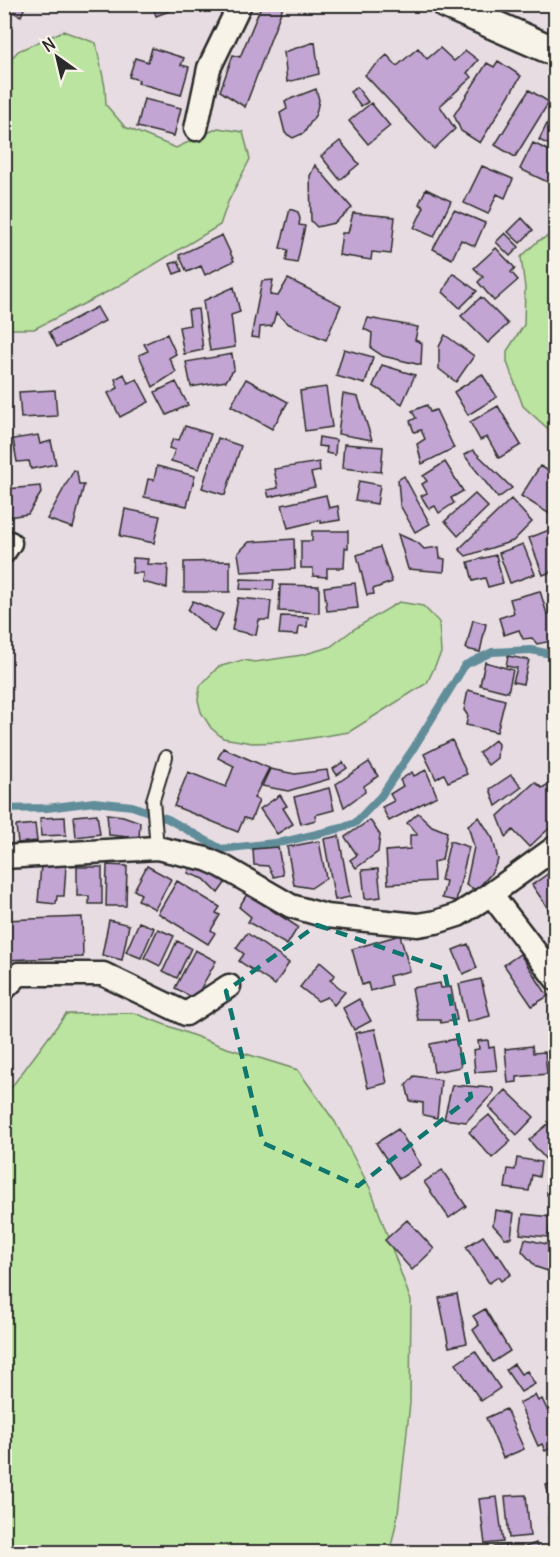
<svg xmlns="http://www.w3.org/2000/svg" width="560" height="1557" viewBox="0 0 560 1557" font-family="Delius,sans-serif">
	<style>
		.green { fill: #bae4a0; stroke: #728866; stroke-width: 1.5 }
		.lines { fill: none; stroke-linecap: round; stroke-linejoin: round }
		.stream { stroke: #608d99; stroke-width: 8 }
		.building { fill: #c2a5d2; stroke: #2b2b2b; stroke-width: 1.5 }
		.service-casing { stroke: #2b2b2b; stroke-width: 16 }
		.minor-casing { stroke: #2b2b2b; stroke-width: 27 }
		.tertiary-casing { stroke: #2b2b2b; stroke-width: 33 }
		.service { stroke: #f7f3e8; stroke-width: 12 }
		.minor { stroke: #f7f3e8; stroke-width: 22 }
		.tertiary { stroke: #f7f3e8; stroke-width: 28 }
		.marked { fill: none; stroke: #0f766e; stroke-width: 4.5; stroke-dasharray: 12 8; stroke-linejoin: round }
	</style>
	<rect width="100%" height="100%" fill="#e7dce1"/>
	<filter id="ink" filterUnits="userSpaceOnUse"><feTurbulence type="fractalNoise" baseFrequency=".0167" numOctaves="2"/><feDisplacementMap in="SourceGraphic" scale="12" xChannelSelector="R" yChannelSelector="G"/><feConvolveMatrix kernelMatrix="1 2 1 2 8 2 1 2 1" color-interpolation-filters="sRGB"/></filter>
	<g filter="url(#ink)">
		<path class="green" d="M63 31 96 43 105 87 106 105 125 127 176 148 218 128 243 132 250 159 228 202 220 225 115 288 34 329H5L4 67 18 51Z
			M555 233V435L523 406 507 362V351L524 325 525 288 521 257 538 241Z
			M399 602 423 606 439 622 441 653 427 683 349 732 287 742 252 743 223 738 211 728 201 712 198 700 200 686 218 667 243 660 255 662 302 655 330 647 354 629Z
			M134 1013 224 1047 298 1070 335 1122 371 1190 411 1301 410 1403 398 1514 390 1552H5V1093H7L66 1014Z"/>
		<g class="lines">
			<path class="stream" d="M4 809 47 808 94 802 132 806 168 819 221 849 283 842 342 828 355 823 381 796 413 749 465 665 492 652 531 650 556 655"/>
		</g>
		<path class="building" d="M4 4H26L21 16 4 8Z
			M152 4H188L156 16Z
			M262 4H284L245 107 220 91 233 55 240 57Z
			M315 42 319 74 287 82 284 52Z
			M152 48 184 58 181 65 189 67 181 95 138 83 139 80 129 77 135 58 148 62Z
			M418 48 427 59 440 48 454 61 466 51 478 60 467 73 472 77 440 106 455 129 434 149 365 75 387 55 397 66Z
			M498 61 521 76 480 143 461 131 454 115 487 63 494 67Z
			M357 87 368 102 361 106 350 92Z
			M316 89 319 100 316 114 304 133 293 138 285 133 280 113 287 109 285 101Z
			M529 90 549 102 515 157 495 145Z
			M144 99 181 108 174 136 137 127Z
			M371 103 390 126 368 144 349 121Z
			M556 113V148L539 140 552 114Z
			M340 141 359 164 340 180 321 156Z
			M533 143 556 154V186L520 169Z
			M315 165 352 208 334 223 317 227 311 221 310 176Z
			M482 166 513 179 505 198 497 194 488 214 464 203Z
			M426 189 451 201 434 237 414 228 424 207 419 204Z
			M290 209 298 212 300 219 299 225 305 226 297 263 286 261 288 250 280 248Z
			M454 210 485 223 475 246 461 240 452 259 433 249Z
			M353 213 395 217 391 254 372 252 371 260 339 255 342 233H348Z
			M522 218 533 230 520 243 508 232Z
			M505 233 519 247 510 256 496 242Z
			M222 235 234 261 205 275 201 266 187 272 179 255Z
			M496 248 515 268 511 272 518 280 494 301 478 282 483 277 474 268Z
			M178 261 182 271 174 274 170 264Z
			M453 273 477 291 460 308 443 292Z
			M288 279 341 305 326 340 289 324 276 313 272 326 260 327 259 338 251 337 262 281 273 280 270 295 278 296Z
			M234 287 240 312 231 315 235 347 210 351 203 301Z
			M481 297 508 324 488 343 461 316Z
			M97 307 105 321 57 347 49 332Z
			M198 309 203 350 184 354 179 327 190 325 188 310Z
			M368 318 418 327 415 340 422 343 421 365 383 356 371 348 372 333 364 329Z
			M167 334 176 354 169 358 176 372 153 387 139 355 148 351 144 344Z
			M445 335 474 356 456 382 439 369V347Z
			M344 349 373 357 365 384 336 376Z
			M232 354 234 369 226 381 191 387 186 362Z
			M382 365 415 375 402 404 373 386Z
			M124 374 128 383 137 379 149 402 120 417 108 393 118 388 115 379Z
			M482 374 497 397 468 415 454 392Z
			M246 379 288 402 272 429 231 406Z
			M176 382 188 405 167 415 155 392Z
			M326 387 332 427 305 431 300 391Z
			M55 390 57 416 21 418 19 392Z
			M343 394 358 397 372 440 338 434Z
			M427 405 430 412 436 410 454 448 422 464 417 444 425 439 421 430 414 432 410 421 416 418 412 411Z
			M498 406 521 445 499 458 487 437 480 440 470 422Z
			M185 426 211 434 199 469 171 461 175 450 169 448 173 439 179 440Z
			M38 435 40 444 51 441 56 464 31 469 29 461 17 462 13 439Z
			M319 437 336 440 335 455 326 453 327 447 318 446Z
			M218 438 241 446 225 495 202 488Z
			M344 444 383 447 381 472 342 468Z
			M473 450 512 488 498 498 464 455Z
			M319 462 320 471 311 473 315 487 269 497 267 490 278 488 274 469Z
			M445 462 463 491 451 498 454 503 439 513 435 506 429 509 421 496 427 493 422 484 427 481 423 476Z
			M157 466 195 476 187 506 144 497 148 479 154 480Z
			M540 466 556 475V518L521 496Z
			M74 470 77 472 79 485H84L73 528 47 519Z
			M404 476 430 524 415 532 400 505 398 480Z
			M359 481 380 485 377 504 355 500Z
			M40 486 41 493 28 514 8 517 7 489Z
			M475 494 488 507 458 536 445 521Z
			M326 495 329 508 338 506 340 520 321 523V520L288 528 282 505Z
			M511 499 532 522 513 541 466 556 459 549Z
			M125 509 160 516 154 543 120 536Z
			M554 528 556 570 543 575 529 538Z
			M312 531H348V548H345L344 568H327V577L313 576V568H301V541H312Z
			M398 534 418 543 424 549 439 547 440 558 445 559 444 572 408 569Z
			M294 539 295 569 241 572 238 553 249 542Z
			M523 544 535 574 510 583 499 553Z
			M380 547 392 582 373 589 374 594 367 595 357 555Z
			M496 555 503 583 488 587 485 578 473 581 468 562Z
			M133 558 148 559 147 564 168 565 167 588 142 582 143 573H132Z
			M230 561V592H184V562Z
			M241 579 274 580 273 590 240 589Z
			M355 583 358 608 327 611 324 587Z
			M280 585 319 586V613L279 611Z
			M540 591 547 614 555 612 556 640 537 644 532 638 523 639 519 630 504 635 499 618 514 613 510 599Z
			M238 598 271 601 269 620H259L256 635 232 630Z
			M193 601 223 614 214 632 188 610Z
			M281 616 308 617 307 627 299 626 298 635 279 634Z
			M473 620 486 624 480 652 466 649Z
			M508 656 529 660 523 684 513 682 517 668 506 666Z
			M485 662 513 670 508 692 480 685Z
			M468 690 505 700 497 732 466 725 468 716 464 710Z
			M452 740 467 774 448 782 444 774 436 779 424 754Z
			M495 740 498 744 497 758 488 765 479 753Z
			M223 748 269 768 254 798 259 800 251 820 244 818 238 832 174 806 188 772 226 787 234 766 218 758Z
			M343 762 347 768 337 775 333 769Z
			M369 762 378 776 364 786 365 792 344 807 336 784Z
			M270 769 295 774 327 770 329 779 288 791 262 786Z
			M426 770 437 796 389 821 382 807 394 801 390 794 403 786 400 780 412 772 414 776Z
			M511 775 522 787 496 806 490 789Z
			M535 782 542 788 552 782 556 785V822L529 847 513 830 506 837 498 816Z
			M329 788 334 810 315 815 316 820 301 824 294 797Z
			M280 795 287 806 283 808 293 824 277 834 260 809Z
			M418 813 432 826 447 832 442 860 433 862 434 881 388 884 386 851 410 849V835H417V833L407 823Z
			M97 814 100 834 76 837 74 816Z
			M107 814 123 816 140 822 139 838 109 835Z
			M65 817 66 835 41 836 40 818Z
			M479 817 493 839 498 860 490 875 476 890 466 885 474 847 468 825Z
			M370 820 380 835 378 852 356 868 350 860 357 855 345 837Z
			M35 824 37 841 18 843 16 826Z
			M339 836 350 897 335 900 324 839Z
			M319 841 326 878 311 888 294 885 287 847Z
			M450 841 469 847 456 901 442 898 446 881 441 880Z
			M278 847 283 875 274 877 268 866 254 865 253 849Z
			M41 865 66 866 64 896H57L56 904 38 902Z
			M107 865 127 866 126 906H106Z
			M147 866 171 879 155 909 138 900 141 894 134 890Z
			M190 866 212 870 228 879 218 893 204 879 188 873Z
			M77 867H102V904H89V896H77Z
			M378 869 381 897 365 899 362 870Z
			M549 873 556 882V920L532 885Z
			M177 881 220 907 216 913 220 915 211 930 215 933 208 944 158 913Z
			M247 894 298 927 287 945 248 922 251 917 239 907Z
			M82 917 83 957 4 960V920Z
			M109 920 129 925 122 960 102 955Z
			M139 922 154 928 141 958 126 952Z
			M158 929 174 936 160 966 144 958Z
			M247 933 289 963 275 985 239 961 244 954 236 948Z
			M400 935 410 971 389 976 391 985 370 991 368 983 362 985 352 949Z
			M177 941 191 948 177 978 163 971Z
			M468 944 477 968 463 974 453 950Z
			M195 950 216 961 195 999 175 988Z
			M520 954 548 996 532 1006 504 965Z
			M320 962 335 975 330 980 345 992 334 1005 327 997 318 1001 300 987Z
			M481 979 490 1016 467 1022 459 984Z
			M440 983 441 988 451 987 457 1020 441 1023 440 1020H418L412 988Z
			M359 999 371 1021 354 1030 343 1008Z
			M375 1029 387 1083 368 1088 355 1033Z
			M456 1039 461 1067 434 1072 430 1044Z
			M488 1040 489 1048 494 1047 497 1070 475 1072 473 1050 479 1049 478 1041Z
			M532 1046 533 1053 545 1052 547 1074 517 1077V1082L508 1083 505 1049Z
			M414 1076 441 1080 437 1118 423 1115V1103L410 1101 406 1085Z
			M452 1085 493 1088V1093L466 1122 444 1119Z
			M506 1090 534 1117 517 1135 489 1107Z
			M489 1115 511 1141 492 1158 469 1132Z
			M556 1117V1155L548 1162 529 1140Z
			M398 1129 421 1165 399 1179 376 1143Z
			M517 1158 541 1162 539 1177 532 1175 529 1191 505 1188 508 1169 515 1170Z
			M547 1166 556 1167V1194L547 1195Z
			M442 1170 466 1206 449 1218 424 1182Z
			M495 1210 514 1213 511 1238H505L493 1225Z
			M523 1214 551 1217 548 1237 520 1234Z
			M407 1220 434 1249 412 1270 385 1240Z
			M483 1236 496 1255 498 1254 511 1274 501 1281 498 1277 489 1283 466 1247Z
			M525 1239 555 1246 548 1271 536 1267 522 1251Z
			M457 1294 467 1343 449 1347 439 1298Z
			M485 1309 510 1351 493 1362 473 1330 479 1325 473 1316Z
			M475 1351 500 1388 481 1401 456 1364Z
			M514 1364 521 1374 527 1371 535 1384 521 1392 506 1370Z
			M535 1395 538 1401 542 1399 556 1428V1446L545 1451 542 1444 538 1446 519 1403Z
			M506 1409 524 1449 503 1458 486 1418Z
			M556 1482V1508L553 1509 546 1485Z
			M526 1495 530 1536 509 1538 505 1496Z
			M497 1497 503 1542 485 1544 479 1499Z
			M556 1516V1552H552L548 1517Z
			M536 1543 539 1552H518L517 1550Z
			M508 1545 509 1552H494V1547Z"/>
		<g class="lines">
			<defs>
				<path id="service" d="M157 848 153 800 166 757"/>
				<path id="minor" d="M196 129 209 68 240 4
					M4 552 10 543
					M4 857 157 848 206 859 222 866 291 906 326 916 418 925 436 922 458 915 491 894 556 847
					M491 894 556 979
					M4 989 19 974H103L186 1014 229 986"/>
				<path id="tertiary" d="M446 4 556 52"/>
			</defs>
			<use href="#service" class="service-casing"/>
			<use href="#minor" class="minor-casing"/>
			<use href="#tertiary" class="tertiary-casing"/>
			<use href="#service" class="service"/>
			<use href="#minor" class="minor"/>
			<use href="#tertiary" class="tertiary"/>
		</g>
	</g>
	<path class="marked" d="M317 925 444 969 471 1097 358 1186 263 1143 226 991Z"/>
	<rect width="560" height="1557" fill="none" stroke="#f7f3e8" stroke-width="24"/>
	<rect x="12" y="12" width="536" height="1533" fill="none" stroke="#2b2b2b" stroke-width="2" filter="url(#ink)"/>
	<g transform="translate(57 57) rotate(326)" stroke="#f7f3e8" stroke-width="4.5" paint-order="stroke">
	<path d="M0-4.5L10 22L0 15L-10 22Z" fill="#2b2b2b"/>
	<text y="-9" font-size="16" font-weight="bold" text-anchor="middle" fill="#2b2b2b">N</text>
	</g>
</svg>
